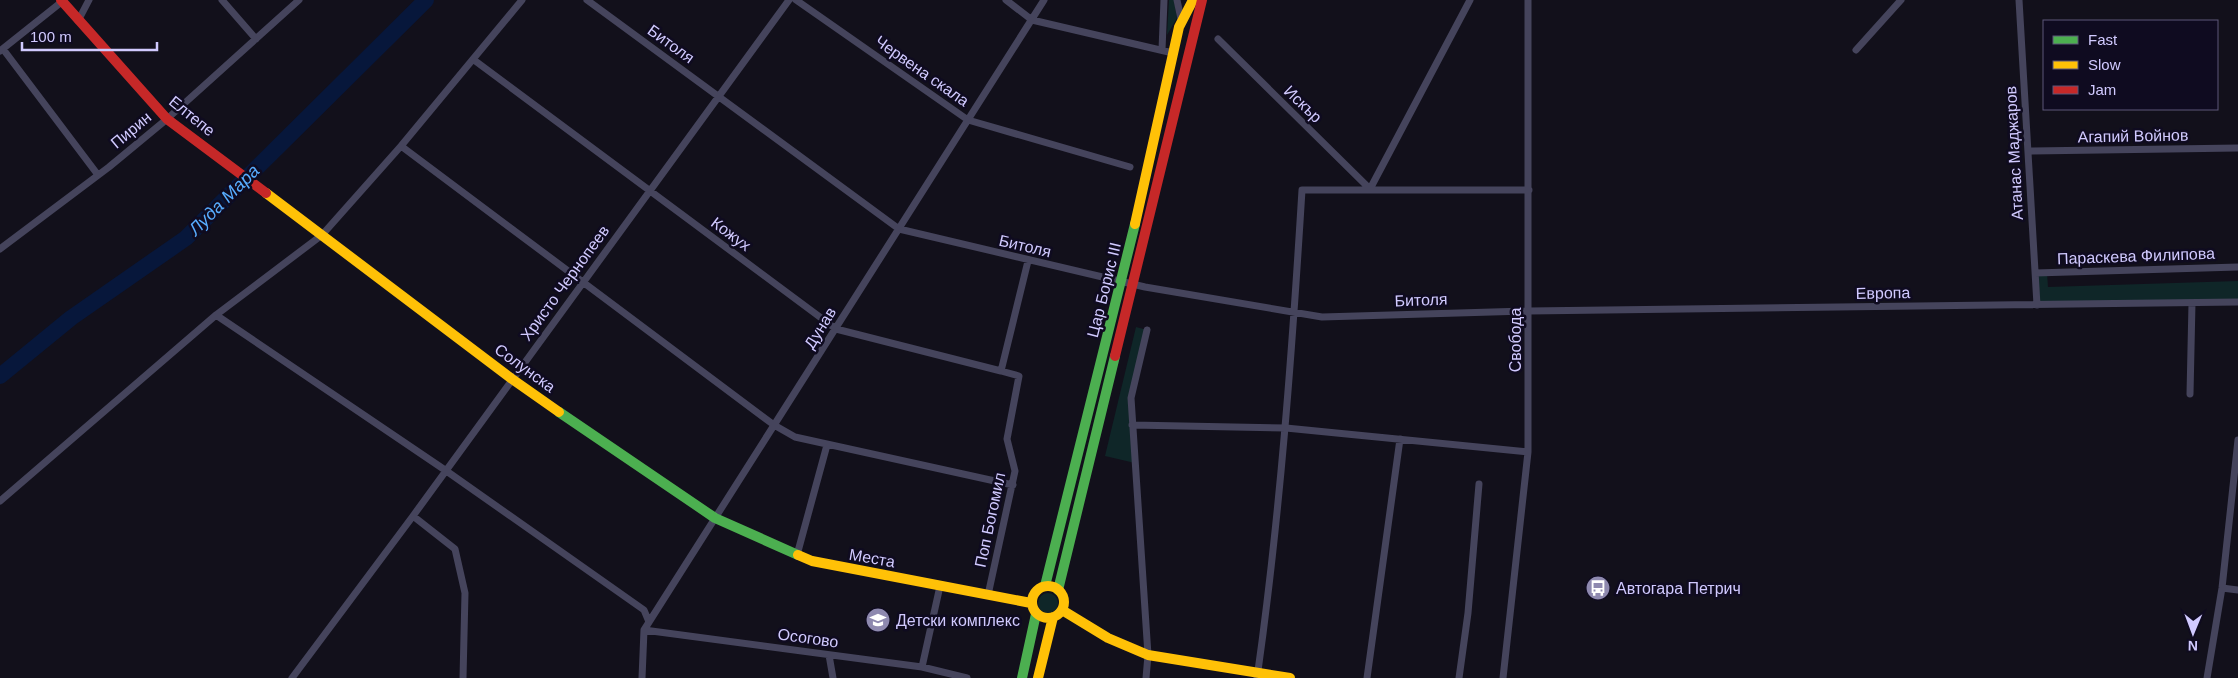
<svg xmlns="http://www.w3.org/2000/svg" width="2238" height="678" viewBox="0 0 2238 678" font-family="Arial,sans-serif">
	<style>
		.green { fill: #0f2628 }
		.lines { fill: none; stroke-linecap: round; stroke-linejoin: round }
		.river { stroke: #07173b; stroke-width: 16 }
		.street { stroke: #45445c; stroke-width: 7 }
		.fast { stroke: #4caf50; stroke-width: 10 }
		.slow { stroke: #ffc107; stroke-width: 10 }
		.jam { stroke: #c62828; stroke-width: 10 }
		.labels { text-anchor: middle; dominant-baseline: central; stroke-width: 5; stroke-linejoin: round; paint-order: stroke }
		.street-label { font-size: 16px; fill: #d1caff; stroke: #0f0b20 }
		.poi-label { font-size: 16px; fill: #d1caff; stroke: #0f0b20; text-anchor: start }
		.water-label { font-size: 18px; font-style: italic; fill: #58adff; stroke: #0f0b20 }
	</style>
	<rect width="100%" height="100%" fill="#12101b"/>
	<path class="green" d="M1169 0H1174L1177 18 1167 35Z
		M2035 273H2047L2048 287 2238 281V302L2037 305Z
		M1136 327 1147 330 1131 398 1135 463 1105 456Z
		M1038 603a10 10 0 1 1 20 0a10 10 0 1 1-20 0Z"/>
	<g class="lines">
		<path class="river" d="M0 376 71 318 186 238 426 0"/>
		<path class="street" d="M222 0 256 39
			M587 0 899 229 1145 287 1322 317 1529 311 2238 302
			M796 0 968 120 1130 167
			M1006 0 1032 20 1173 53
			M1177 0 1181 19
			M2019 0 2037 305
			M78 21 89 0
			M1218 39 1370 189 1470 0
			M3 49 98 175
			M1162 50 1164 0
			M1856 50 1901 0
			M0 51 64 0
			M474 60 836 329 1001 371
			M401 146 774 425 795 437 1013 485
			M2028 151 2238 148
			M0 249 109 167 167 119 299 0
			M2035 273 2238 267
			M216 315 445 470 644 610 649 622
			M2190 394 2192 303
			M1132 425 1286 428 1528 452
			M0 501 216 315 322 235 401 146 522 0
			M413 516 455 549 465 593 463 678
			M797 555 827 445
			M2222 588 2238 590
			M988 595 1015 471 1007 439 1019 376 1001 371 1028 261
			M644 630 922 667 967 678
			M829 655 833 678
			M922 667 940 586
			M292 678 413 516 789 0
			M642 678 644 630 1044 0
			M1146 678 1148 655 1131 398 1147 330
			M1257 678C1280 516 1292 353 1302 190H1529
			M1367 678 1400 439
			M1459 678 1468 613 1479 484
			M1503 678 1528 452V0
			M2207 678 2222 588 2238 440"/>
		<path class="fast" d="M559 412 715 518 798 555
			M1045 586 1135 224
			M1058 590 1115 356
			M1022 678 1036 614"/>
		<path class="slow" d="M266 193 512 379 559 412
			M1135 224 1179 27 1193 0
			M798 555 812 561 1031 603
			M1032 602a16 16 0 1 1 32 0a16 16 0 1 1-32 0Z
			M1062 610 1108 638 1148 655 1290 678
			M1038 678 1053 617"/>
		<path class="jam" d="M61 0 167 119 266 193
			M1115 356 1202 0"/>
	</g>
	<defs>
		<symbol id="bus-disc" viewBox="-11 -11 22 22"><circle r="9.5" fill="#8e89af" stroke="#0f0b20"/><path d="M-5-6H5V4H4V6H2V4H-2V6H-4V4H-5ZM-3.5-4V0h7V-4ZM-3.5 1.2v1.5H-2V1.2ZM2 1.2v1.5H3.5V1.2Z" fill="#fff"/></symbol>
		<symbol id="school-disc" viewBox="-11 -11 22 22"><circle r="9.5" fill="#8e89af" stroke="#0f0b20"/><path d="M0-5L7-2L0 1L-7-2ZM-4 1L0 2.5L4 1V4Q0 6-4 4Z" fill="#fff"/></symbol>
	</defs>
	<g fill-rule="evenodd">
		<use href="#bus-disc" x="1584" y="574" width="28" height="28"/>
		<use href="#school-disc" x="864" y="606" width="28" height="28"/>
	</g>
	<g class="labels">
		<g class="street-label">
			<text transform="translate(671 44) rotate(36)">Битоля</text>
			<text transform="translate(922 71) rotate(35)">Червена скала</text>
			<text transform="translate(1303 104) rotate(44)">Искър</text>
			<text transform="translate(192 116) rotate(39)">Елтепе</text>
			<text transform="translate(131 130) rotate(-40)">Пирин</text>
			<text transform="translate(2133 136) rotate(-1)">Агапий Войнов</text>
			<text transform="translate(2014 153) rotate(-93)">Атанас Маджаров</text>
			<text transform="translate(731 234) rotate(37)">Кожух</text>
			<text transform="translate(1025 246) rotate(13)">Битоля</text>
			<text transform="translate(2136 256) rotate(-2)">Параскева Филипова</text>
			<text transform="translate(565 283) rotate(-54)">Христо Чернопеев</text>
			<text transform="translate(1104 290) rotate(-76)">Цар Борис III</text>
			<text transform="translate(1883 293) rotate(-1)">Европа</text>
			<text transform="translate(1421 300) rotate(-2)">Битоля</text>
			<text transform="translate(820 328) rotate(-58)">Дунав</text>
			<text transform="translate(1515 340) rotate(-90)">Свобода</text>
			<text transform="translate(525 368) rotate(36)">Солунска</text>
			<text transform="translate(990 520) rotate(-78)">Поп Богомил</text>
			<text transform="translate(872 558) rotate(10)">Места</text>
			<text transform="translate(808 638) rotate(8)">Осогово</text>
		</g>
		<g class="poi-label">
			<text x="1616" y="588">Автогара Петрич</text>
			<text x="896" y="620">Детски комплекс</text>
		</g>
		<g class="water-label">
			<text transform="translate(224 200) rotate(-45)">Луда Мара</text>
		</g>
	</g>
	<rect x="2043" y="20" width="175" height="90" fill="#0f0b20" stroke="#5d5779"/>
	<rect x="2053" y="36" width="25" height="8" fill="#4caf50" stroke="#5d5779"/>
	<text x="2088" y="45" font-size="15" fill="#d1caff">Fast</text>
	<rect x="2053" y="61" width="25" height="8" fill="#ffc107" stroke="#5d5779"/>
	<text x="2088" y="70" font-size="15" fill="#d1caff">Slow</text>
	<rect x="2053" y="86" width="25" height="8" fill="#c62828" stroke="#5d5779"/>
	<text x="2088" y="95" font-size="15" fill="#d1caff">Jam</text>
	<g transform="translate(2193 633) rotate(181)" stroke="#0f0b20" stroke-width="4" paint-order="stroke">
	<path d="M0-4L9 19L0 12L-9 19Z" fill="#d1caff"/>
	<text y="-8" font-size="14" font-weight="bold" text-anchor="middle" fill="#d1caff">N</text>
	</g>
	<path d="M22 42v8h135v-8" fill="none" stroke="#d1caff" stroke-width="2.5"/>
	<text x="30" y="42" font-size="15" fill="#d1caff" stroke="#0f0b20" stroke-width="4" paint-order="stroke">100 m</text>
</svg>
